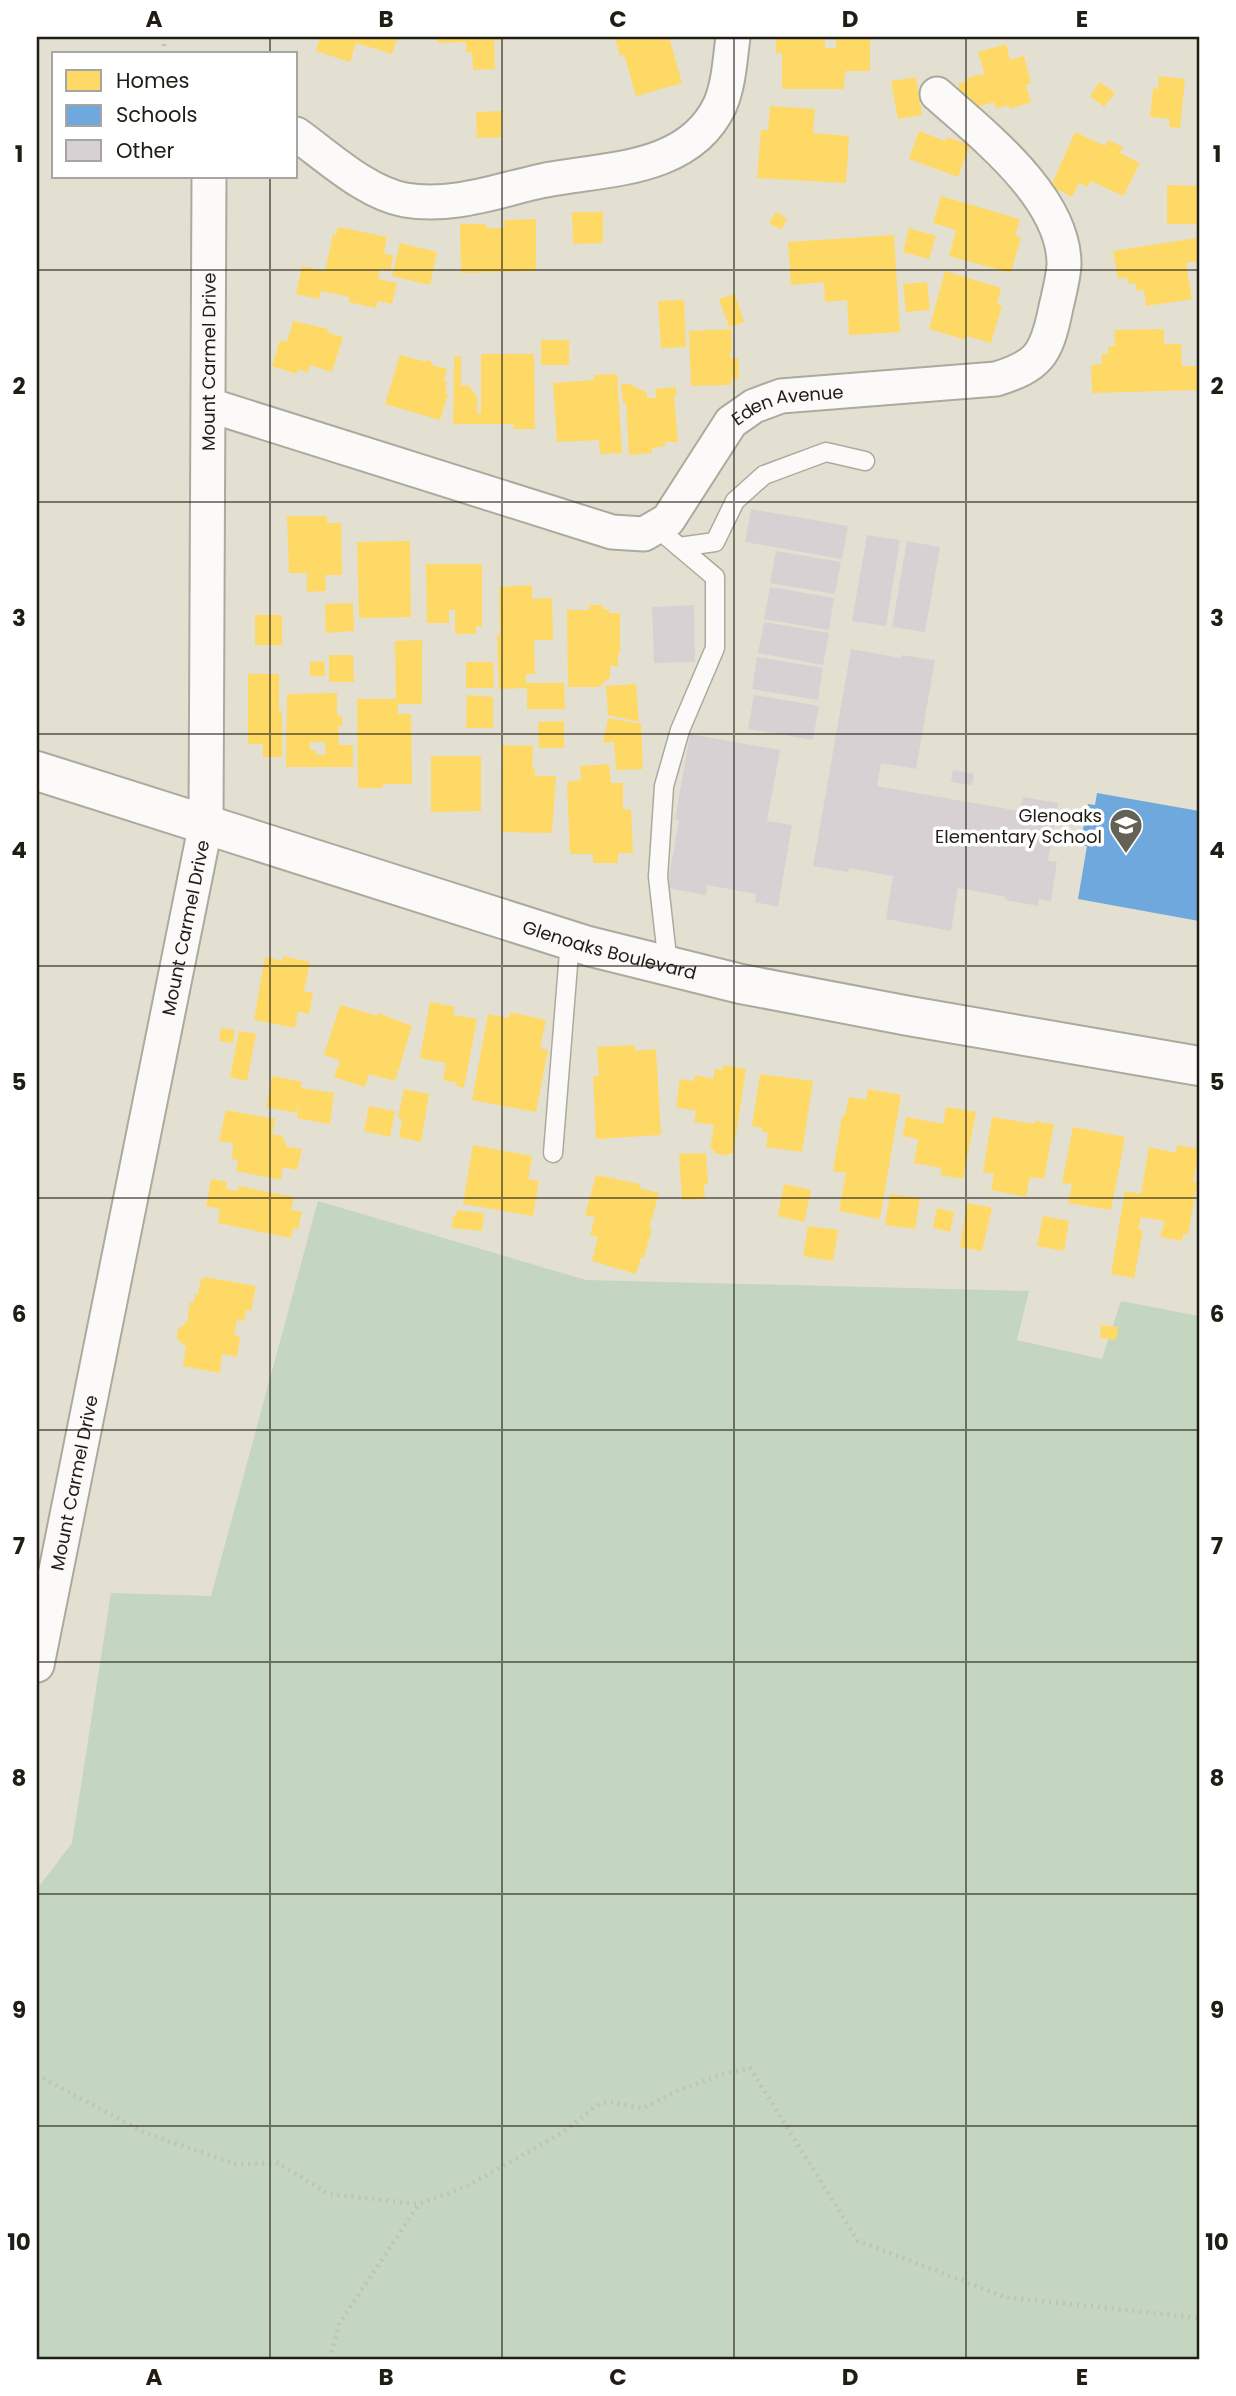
<svg xmlns="http://www.w3.org/2000/svg" width="1236" height="2396" viewBox="0 0 1236 2396" font-family="Poppins,sans-serif">
	<style>
		.green { fill: #c4d6c0 }
		.homes { fill: #ffd966; fill-rule: evenodd }
		.schools { fill: #6fa8dc }
		.building { fill: #d7d1d4 }
		.lines { fill: none; stroke-linecap: round; stroke-linejoin: round }
		.service-casing { stroke: #acaa9e; stroke-width: 21 }
		.minor-casing { stroke: #acaa9e; stroke-width: 37 }
		.tertiary-casing { stroke: #acaa9e; stroke-width: 42 }
		.path { stroke: #c1c0ba; stroke-width: 4.5; stroke-dasharray: 2 5; stroke-linecap: butt }
		.service { stroke: #fbfaf8; stroke-width: 18 }
		.minor { stroke: #fbfaf8; stroke-width: 33 }
		.tertiary { stroke: #fbfaf8; stroke-width: 38 }
		.grid { fill: none; stroke: #1f1d14; stroke-width: 2; stroke-opacity: 0.55 }
		.labels { text-anchor: middle; dominant-baseline: central; stroke-width: 7; stroke-linejoin: round; paint-order: stroke }
		.street-label { font-size: 18px; fill: #1f1d14; stroke: #fff }
		.poi-label { font-size: 18px; fill: #1f1d14; stroke: #fff; text-anchor: end }
		.neatline { fill: none; stroke: #1f1d14; stroke-width: 2.5 }
		.grid-label { font-size: 23px; text-anchor: middle; font-weight: bold; fill: #1f1d14 }
	</style>
	<rect width="100%" height="100%" fill="#e3e0d1"/>
	<path class="green" d="M318 1201 586 1280 1029 1291 1017 1340 1102 1359 1121 1301 1199 1316V2359H37V1889L72 1843 111 1593 211 1596Z"/>
	<path class="homes" d="M320 37H398L392 54 356 43 350 62 316 51Z
		M437 37H504V40H494L495 69 473 70 472 52 466 53V42L437 43Z
		M615 37H669L682 83 636 96 624 54 620 56Z
		M776 37H825V48H836V37H870V71H845L844 89H782V53H776Z
		M1006 44 1010 60 1024 56 1031 83 1026 85 1031 102 1010 109 1009 105 996 109 994 102 966 110 958 84 967 81V78L982 74 985 75 978 52Z
		M1159 76 1185 79 1180 128 1169 127 1170 119 1150 117 1153 88 1158 89Z
		M916 77 922 115 898 119 891 81Z
		M1100 82 1115 93 1104 107 1090 96Z
		M770 106 815 109 813 133 849 136 846 183 757 178 761 130H768Z
		M502 111V137L477 138 476 112Z
		M919 131 945 141 947 137 970 145 958 177 909 159Z
		M1075 132 1105 146 1108 140 1123 147 1120 153 1140 163 1123 196 1091 181 1088 187 1079 183 1072 197 1051 186Z
		M1167 185 1199 186V224H1167Z
		M941 196 1020 219 1015 236 1021 237 1011 273 949 256 956 230 933 223Z
		M572 212H603V243L573 244Z
		M776 212 787 219 781 230 769 223Z
		M536 219V271L461 273 460 224H486V228H504V220Z
		M338 227 387 237 384 253 393 256 390 271 380 269 378 279 397 283 392 304 378 301 376 308 348 302 350 297 321 291 319 299 296 294 302 266 325 271 333 234 336 235Z
		M909 228 936 236 929 259 903 252Z
		M894 235 900 332 849 335 847 300 825 302 824 282 791 285 788 242Z
		M1197 238 1199 261 1186 263 1192 299 1146 306 1144 290 1137 291 1135 283 1128 284 1127 277 1118 279 1113 251Z
		M400 243 437 252 430 285 392 276Z
		M945 271 1001 288 997 304 1002 306 991 343 967 336 966 340 929 329Z
		M927 282 930 310 906 312 903 284Z
		M735 294 744 322 729 327 719 299Z
		M684 300 686 347 661 348 658 301Z
		M293 321 328 329 327 332 343 337 332 372 310 365 308 373 298 369 297 374 272 366 280 340 287 342Z
		M731 329 732 350H730V358H738L739 379H731V385L691 386 689 331Z
		M1164 329V344H1181L1182 366H1199V390L1092 393 1091 365 1102 364V354H1108V347L1115 346 1114 330Z
		M541 340H569V365H541Z
		M481 354H534L535 429H513L514 424H453L454 357 461 356V386L468 385 477 397V414L481 413Z
		M400 355 426 362V360L432 361 431 365 447 369 444 381 447 382 445 393 448 394 440 420 385 404Z
		M617 374 622 453 600 454 599 440 557 442 553 383 594 380V375Z
		M621 384H630L647 393V398H656L655 389 676 387V396H674L678 442H665V446L652 448V453L629 455 626 403H623Z
		M287 516H327V523H341L342 575H325L326 591 307 592V573H289Z
		M410 541 411 617 359 618 357 542Z
		M426 564H482V627L476 626V634H455V610H449V623H427Z
		M532 585V599L552 598 553 640H534L535 674H526V683H564L565 709H527V688L499 689 497 635H500L499 587Z
		M353 603 354 631 326 633 325 604Z
		M589 605H603V610L609 609V613H620V654L618 653V666H610V677L599 687H568L567 610H589Z
		M255 615H282V645H255Z
		M422 640V702L421 704H398V714H411L412 784H383V788H358L357 699H396L395 641Z
		M329 655H353L354 682H329Z
		M324 661 325 676H310V662Z
		M466 662H493L494 688H466Z
		M248 674H279V711L282 712V757H263V744H248Z
		M636 684 639 722 608 715 606 686Z
		M337 693V715L342 716V727L338 726 339 745H353V767H286L287 694ZM310 742H325V755H316V750H310Z
		M467 695 493 697V728H466Z
		M608 718 641 724 643 769 616 770 614 742 603 743Z
		M564 721V748H539L538 722Z
		M502 745 533 746 532 769H535V776H556L552 833 501 832Z
		M431 756H481V811L431 812Z
		M609 764 611 783H623V810L631 809 633 853H618V863H593V854H570L567 782 581 780 580 766Z
		M283 956 310 962 304 991 313 993 309 1014 298 1011 295 1028 254 1020 265 957 283 961Z
		M430 1002 455 1007 453 1015 477 1019 464 1088 456 1086 457 1083 443 1080 446 1063 420 1058Z
		M340 1005 378 1016V1013L412 1026 395 1081 369 1074 365 1087 334 1077 340 1060 324 1055Z
		M510 1012 546 1020 540 1048 548 1050 536 1112 472 1100 488 1014 509 1018Z
		M221 1028 235 1030 233 1043 219 1041Z
		M239 1031 256 1034 247 1081 230 1077Z
		M635 1045V1051L656 1049 661 1135 596 1139 593 1076H599L597 1047Z
		M723 1065 746 1069 733 1154 728 1153 727 1156 714 1153 715 1150 710 1149 714 1125 694 1122 696 1111 676 1107 680 1079 694 1081 695 1075 713 1079 715 1069 722 1070Z
		M760 1074 813 1081 802 1152 766 1147 768 1133 762 1132 763 1128 752 1126Z
		M272 1076 302 1082 301 1088 334 1093 330 1124 297 1118 299 1102 296 1113 266 1107Z
		M404 1089 429 1094 421 1142 399 1137 402 1119 398 1118Z
		M868 1089 901 1095 880 1219 839 1211 846 1173 833 1171 842 1116H845L849 1097 866 1100Z
		M369 1106 395 1111 390 1137 364 1131Z
		M946 1107 976 1112 963 1179 940 1175 942 1168 914 1163 918 1139 903 1136 906 1117 943 1124Z
		M226 1110 275 1119 272 1134 282 1136 287 1147 302 1149 297 1170 283 1167 281 1180 236 1171 238 1160 232 1159 233 1143 219 1141Z
		M992 1117 1034 1124 1035 1121 1054 1124 1044 1179 1030 1177 1026 1197 991 1190 994 1174 983 1172Z
		M1073 1127 1125 1137 1111 1210 1068 1203 1072 1184 1062 1183Z
		M473 1145 532 1156 528 1179 539 1181 533 1216 463 1204Z
		M1177 1145 1199 1149 1193 1182 1197 1183 1188 1235 1183 1234 1182 1241 1160 1237 1165 1221 1141 1217 1138 1229 1143 1230 1134 1278 1111 1274 1125 1191 1141 1194 1149 1147 1176 1153Z
		M706 1153 708 1184H704L705 1199 682 1200 679 1154Z
		M596 1175 640 1184 639 1188 659 1193 649 1229H652L644 1258 641 1257 636 1274 592 1261 598 1237 590 1235 595 1217 585 1215Z
		M211 1179 227 1182 226 1189 238 1191V1186L294 1197 291 1210 302 1212 298 1229 293 1228 291 1238 218 1223 220 1209 206 1206Z
		M784 1184 811 1190 804 1222 778 1216Z
		M890 1194 920 1198 915 1229 885 1225Z
		M967 1203 992 1208 982 1251 960 1247Z
		M937 1208 954 1212 950 1232 933 1228Z
		M457 1210 484 1213 482 1231 452 1228 453 1216H456Z
		M1043 1216 1069 1221 1064 1251 1037 1246Z
		M808 1226 838 1230 833 1261 803 1256Z
		M205 1277 256 1286 251 1311 246 1310 244 1321 237 1320 234 1335 240 1336 237 1357 222 1354 220 1373 183 1366 186 1347 177 1339 178 1329 187 1322 190 1302 194 1303 195 1294 198 1295 201 1278 205 1279Z
		M1101 1325 1118 1327 1116 1340 1100 1338Z"/>
	<path class="schools" d="M1097 793 1199 811V921L1078 899 1087 846 1080 845 1088 804 1095 805Z"/>
	<path class="building" d="M751 509 848 526 842 559 745 542Z
		M867 535 900 540 886 626 852 621Z
		M907 541 940 547 925 632 892 627Z
		M776 551 841 562 835 594 770 583Z
		M770 587 834 598 829 630 764 619Z
		M694 605 695 662 654 663 652 607Z
		M764 622 829 633 823 665 758 653Z
		M851 649 901 658 902 655 935 660 916 769 881 763 877 786 1020 811 1023 797 1058 803 1048 861 1057 862 1051 901 1039 899 1038 906 1005 900 1006 897 958 888 951 931 886 919 893 876 849 868 848 872 813 866Z
		M757 657 823 668 818 700 752 689Z
		M754 695 819 706 813 740 748 729Z
		M690 734 780 750 767 821 792 825 778 907 755 902 756 894 707 885 706 895 667 888 679 820 675 819Z
		M953 770 974 774 972 785 951 782Z"/>
	<g class="lines">
		<defs>
			<path id="service" d="M657 528 715 577V648L680 730 664 786 658 877 668 965
				M679 547 715 542 735 501 764 475 826 452 865 461
				M553 1153 570 940"/>
			<g id="minor">
				<path d="M296 134C327 156 366 193 405 200 452 208 496 191 541 181 603 168 688 173 720 105 729 84 730 59 733 37"/>
				<path id="s1" d="M209 405 612 532 644 534 668 520 731 422 754 406 781 396 996 379C1038 366 1046 355 1055 312 1058 297 1063 281 1064 265 1065 198 983 135 937 94"/>
				<path id="s2" d="M37 1665 206 823 209 177"/>
			</g>
			<g id="tertiary">
				<path id="s3" d="M37 771 588 946 741 984 909 1016 1199 1066"/>
			</g>
		</defs>
		<use href="#service" class="service-casing"/>
		<use href="#minor" class="minor-casing"/>
		<use href="#tertiary" class="tertiary-casing"/>
		<path class="path" d="M164 37V54
			M37 2075 145 2133 236 2164 278 2163 329 2194 419 2204 465 2187 562 2133 599 2104 610 2102 643 2108 677 2091 720 2075 750 2068 858 2241 1005 2297 1199 2318
			M330 2359 339 2324 419 2204"/>
		<use href="#service" class="service"/>
		<use href="#minor" class="minor"/>
		<use href="#tertiary" class="tertiary"/>
	</g>
	<path class="grid" d="M270 37V54M502 37V2359M734 37V2359M966 37V2359M270 177V2359M37 270H1199M37 502H1199M37 734H1199M37 966H1199M37 1198H1199M37 1430H1199M37 1662H1199M37 1894H1199M37 2126H1199"/>
	<defs>
		<symbol id="school-pin" viewBox="-11 -11 22 30"><path d="M0 17L-7.5 6A9.5 9.5 0 1 1 7.5 6Z" fill="#646156" stroke="#fff"/><path d="M0-5L7-2L0 1L-7-2ZM-4 1L0 2.5L4 1V4Q0 6-4 4Z" fill="#fff"/></symbol>
	</defs>
	<g fill-rule="evenodd">
		<use href="#school-pin" x="1107" y="806" width="38" height="52"/>
	</g>
	<g class="labels">
		<g class="street-label">
			<text stroke="none"><textPath href="#s2" startOffset="1320">Mount Carmel Drive</textPath></text>
			<text stroke="none"><textPath href="#s1" startOffset="660">Eden Avenue</textPath></text>
			<text stroke="none"><textPath href="#s2" startOffset="752">Mount Carmel Drive</textPath></text>
			<text stroke="none"><textPath href="#s3" startOffset="600">Glenoaks Boulevard</textPath></text>
			<text stroke="none"><textPath href="#s2" startOffset="186">Mount Carmel Drive</textPath></text>
		</g>
		<g class="poi-label">
			<text x="1102" y="815">Glenoaks<tspan x="1102" dy="21">Elementary School</tspan></text>
		</g>
	</g>
	<rect width="1236" height="2396" fill="none" stroke="#ffffff" stroke-width="77"/>
	<rect x="52" y="52" width="245" height="126" fill="#ffffff" stroke="#a5a5a1" stroke-width="2"/>
	<rect x="66" y="70" width="35" height="21" fill="#ffd966" stroke="#a5a5a1" stroke-width="2"/>
	<text x="116" y="88" font-size="21" fill="#1f1d14">Homes</text>
	<rect x="66" y="105" width="35" height="21" fill="#6fa8dc" stroke="#a5a5a1" stroke-width="2"/>
	<text x="116" y="122" font-size="21" fill="#1f1d14">Schools</text>
	<rect x="66" y="140" width="35" height="21" fill="#d7d1d4" stroke="#a5a5a1" stroke-width="2"/>
	<text x="116" y="158" font-size="21" fill="#1f1d14">Other</text>
	<rect x="38" y="38" width="1160" height="2320" class="neatline"/>
	<g class="grid-label">
		<text x="154" y="27">A</text>
		<text x="386" y="27">B</text>
		<text x="618" y="27">C</text>
		<text x="850" y="27">D</text>
		<text x="1082" y="27">E</text>
		<text x="19" y="162">1</text>
		<text x="1217" y="162">1</text>
		<text x="19" y="394">2</text>
		<text x="1217" y="394">2</text>
		<text x="19" y="626">3</text>
		<text x="1217" y="626">3</text>
		<text x="19" y="858">4</text>
		<text x="1217" y="858">4</text>
		<text x="19" y="1090">5</text>
		<text x="1217" y="1090">5</text>
		<text x="19" y="1322">6</text>
		<text x="1217" y="1322">6</text>
		<text x="19" y="1554">7</text>
		<text x="1217" y="1554">7</text>
		<text x="19" y="1786">8</text>
		<text x="1217" y="1786">8</text>
		<text x="19" y="2018">9</text>
		<text x="1217" y="2018">9</text>
		<text x="19" y="2250">10</text>
		<text x="1217" y="2250">10</text>
		<text x="154" y="2385">A</text>
		<text x="386" y="2385">B</text>
		<text x="618" y="2385">C</text>
		<text x="850" y="2385">D</text>
		<text x="1082" y="2385">E</text>
	</g>
</svg>
